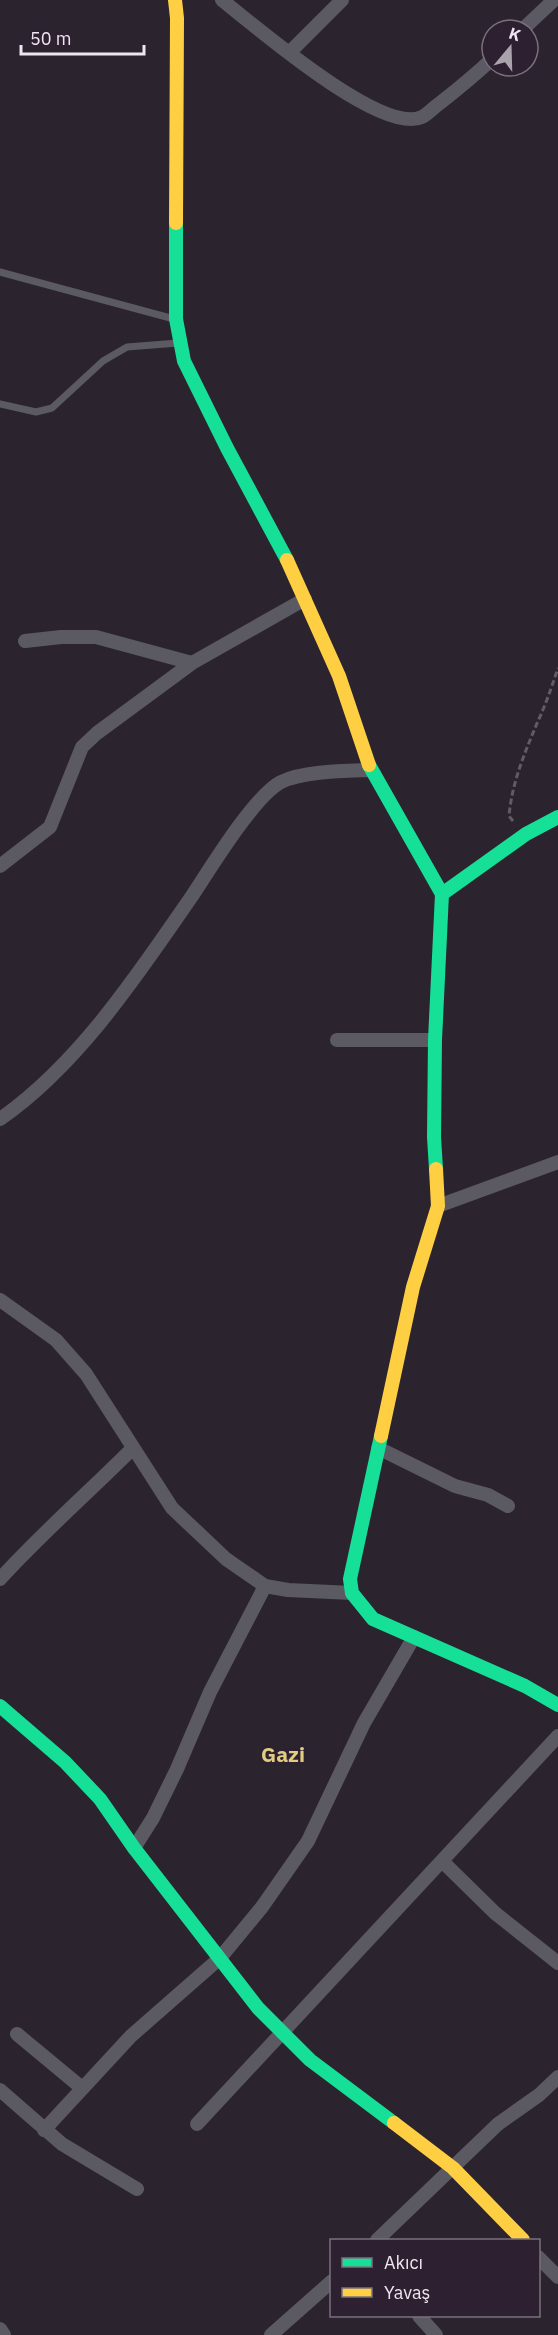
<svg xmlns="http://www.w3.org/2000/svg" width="558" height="2335" viewBox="0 0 558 2335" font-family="'IBM Plex Sans',sans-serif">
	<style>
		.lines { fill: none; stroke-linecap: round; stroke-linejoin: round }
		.path { stroke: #605c64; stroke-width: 3; stroke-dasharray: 6 3; stroke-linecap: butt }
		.lane { stroke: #5b5a62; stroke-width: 7 }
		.street { stroke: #5b5a62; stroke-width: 14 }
		.fast { stroke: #16e098; stroke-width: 14 }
		.slow { stroke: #ffcf43; stroke-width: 14 }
		.labels { text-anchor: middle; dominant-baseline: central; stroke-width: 5; stroke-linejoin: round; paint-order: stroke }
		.district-label { font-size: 21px; font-weight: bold; fill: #e0cd80; stroke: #2d2131 }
	</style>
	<rect width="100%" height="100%" fill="#2b242e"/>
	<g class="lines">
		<path class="path" d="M513 821 509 816C512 782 525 752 538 721 546 704 552 686 558 668"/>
		<path class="lane" d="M0 272 174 319
			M0 404 36 412 52 408 103 361 127 347 178 343"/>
		<path class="street" d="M222 0C255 26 382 136 422 117 428 114 434 107 440 103 458 89 475 75 492 59
			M522 30 554 0
			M289 53 342 0
			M25 641 61 637H96L192 663
			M0 866 50 827 82 747 97 733 192 663 305 599
			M337 1040H435
			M0 1119C79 1064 138 974 192 896 210 869 254 796 281 782 304 771 345 771 371 770
			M438 1206 558 1162
			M0 1300 56 1340 86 1374 172 1508 226 1559 265 1586 288 1590 352 1593
			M378 1448 455 1486 488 1495 508 1506
			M0 1579C42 1533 89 1492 133 1448
			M134 1848 153 1818 177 1769 210 1692 265 1586
			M442 1861 495 1913 558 1963
			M17 2034 82 2088
			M0 2090 62 2144 137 2189
			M197 2124 558 1736
			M44 2130 131 2036 220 1958 262 1907 308 1841 364 1723 414 1637
			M377 2240 498 2124 539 2095 558 2077
			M538 2257 558 2277
			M419 2316 436 2335
			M0 2329 4 2335
			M271 2335 332 2281"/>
		<path class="fast" d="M176 223V319L184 361 227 448 287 560
			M369 765 442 894 435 1040 434 1137 436 1169
			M442 894 526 834 558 817
			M381 1436 350 1579 352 1593 373 1619 525 1686 558 1705
			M0 1706 65 1762 100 1799 134 1848 258 2008 310 2060 394 2123"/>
		<path class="slow" d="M175 0 177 18 176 223
			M287 560 339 676 369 765
			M381 1436 413 1287 438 1206 436 1169
			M394 2123 453 2168 523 2240"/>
	</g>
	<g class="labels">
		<g class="district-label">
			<text x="283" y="1754">Gazi</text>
		</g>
	</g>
	<rect x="330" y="2239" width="210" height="78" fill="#2d2131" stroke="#7b707e" stroke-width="1.5"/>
	<rect x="342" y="2258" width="30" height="9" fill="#16e098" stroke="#7b707e" stroke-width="1.5"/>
	<text x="384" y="2269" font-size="18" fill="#efe6f1">Akıcı</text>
	<rect x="342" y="2288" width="30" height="9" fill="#ffcf43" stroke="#7b707e" stroke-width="1.5"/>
	<text x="384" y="2299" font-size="18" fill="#efe6f1">Yavaş</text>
	<g transform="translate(510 48) rotate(19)"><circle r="28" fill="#2d2131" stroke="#7b707e" stroke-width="1.5"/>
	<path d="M0-4.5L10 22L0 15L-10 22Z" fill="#aaa2ad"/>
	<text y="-9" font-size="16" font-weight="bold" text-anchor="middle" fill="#efe6f1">K</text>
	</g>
	<path d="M21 45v9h123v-9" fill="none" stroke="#efe6f1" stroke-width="3"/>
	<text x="30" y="45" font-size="18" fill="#efe6f1" stroke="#2d2131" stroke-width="4.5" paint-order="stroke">50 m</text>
</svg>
